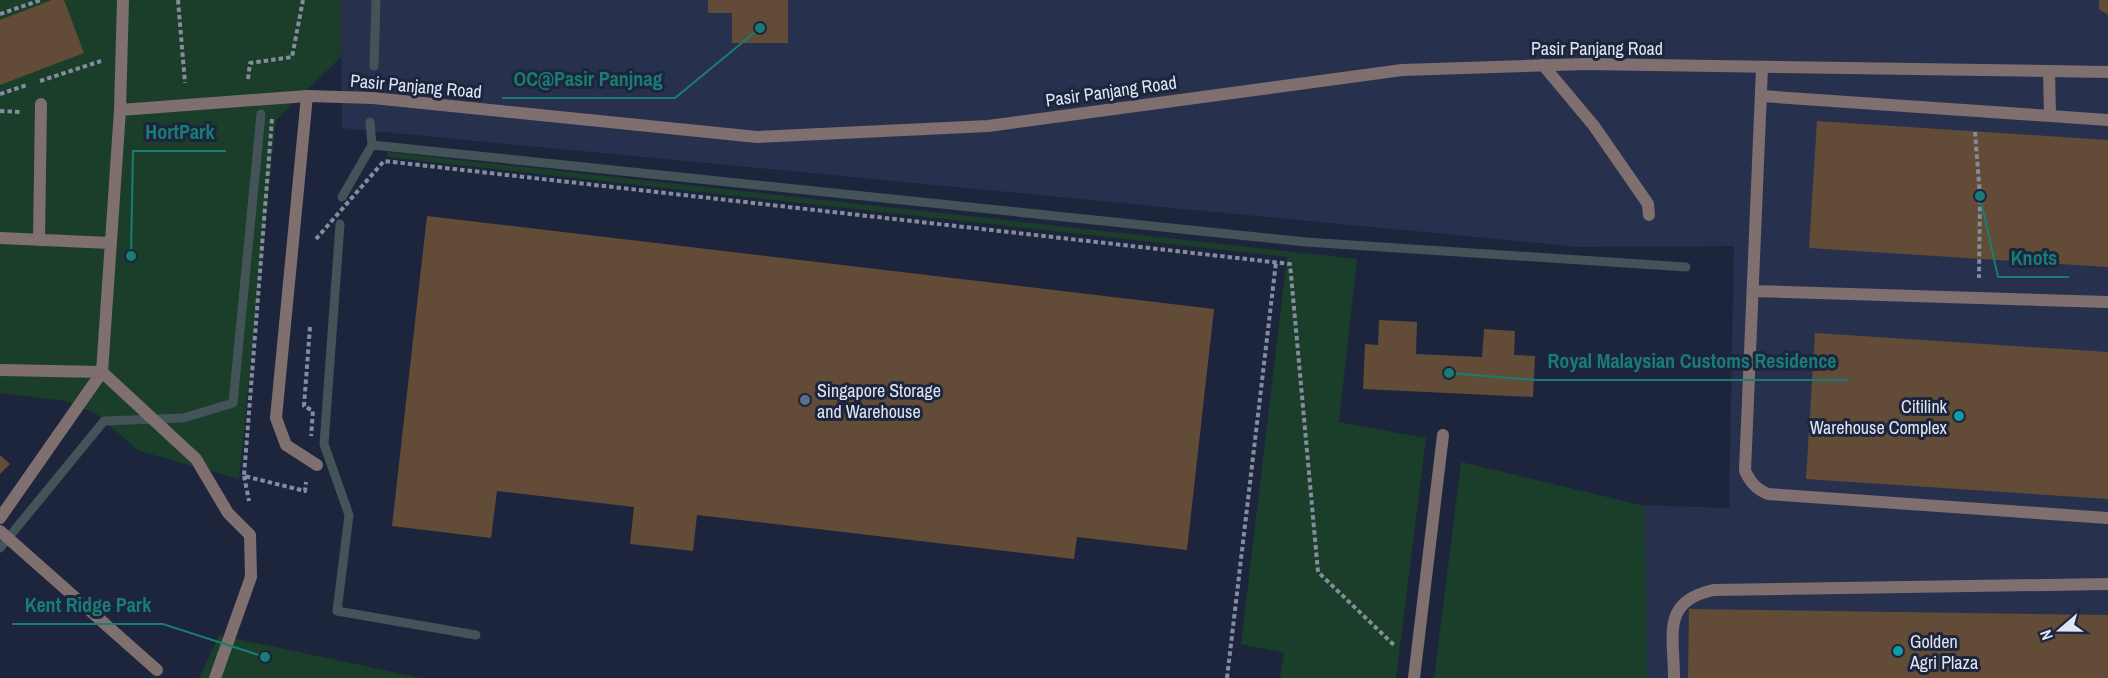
<svg xmlns="http://www.w3.org/2000/svg" width="2108" height="678" viewBox="0 0 2108 678" font-family="'Archivo Narrow',sans-serif">
	<style>
		.built { fill: #27314d }
		.green { fill: #1a3e29 }
		.lines { fill: none; stroke-linecap: round; stroke-linejoin: round }
		.stream { stroke: #435357; stroke-width: 9 }
		.building { fill: #624c37 }
		.path { stroke: #848c9f; stroke-width: 4; stroke-dasharray: 4.5 3; stroke-linecap: butt }
		.lane { stroke: #7f6f6f; stroke-width: 12 }
		.street { stroke: #7f6f6f; stroke-width: 12 }
		.service-dot { fill: #5c6f8a; stroke: #1c253c; stroke-width: 2 }
		.culture-dot { fill: #0f9aa8; stroke: #1c253c; stroke-width: 2 }
		.labels { text-anchor: middle; dominant-baseline: central; stroke-width: 6; stroke-linejoin: round; paint-order: stroke }
		.street-label { font-size: 18px; fill: #dee5f4; stroke: #1c253c }
		.poi-label { font-size: 18px; fill: #dee5f4; stroke: #1c253c; text-anchor: start }
		.leader { fill: none; stroke: #197c75; stroke-width: 2 }
		.callout-dot { fill: #197c75; stroke: #1c253c; stroke-width: 2 }
		.callout-label { font-size: 20px; text-anchor: middle; font-weight: bold; fill: #197c75; stroke: #1c253c; stroke-width: 6; stroke-linejoin: round; paint-order: stroke }
	</style>
	<rect width="100%" height="100%" fill="#1c253c"/>
	<path class="built" d="M341 0H2108V678H1641L1636 505 1729 508 1734 246 1580 247 342 128Z"/>
	<path class="green" d="M0 0H341V57L276 120 239 479 139 451 95 413 65 401 0 393Z
		M387 152 1357 259 1339 422 1426 438 1396 678H1280L1284 653 1241 644 1287 257 387 157Z
		M1461 462 1645 506 1647 678H1434Z
		M219 635 421 678H199Z"/>
	<g class="lines">
		<path class="stream" d="M374 66 376 0
			M370 122 372 145
			M342 197 372 145 1306 242 1686 267
			M340 224 324 444 349 515 337 611 476 635
			M0 548 104 421 183 418 233 403 261 114"/>
	</g>
	<path class="building" d="M52 0H64L84 53 0 85V20Z
		M708 0H788V43H732V13H708Z
		M2099 0H2108V15L2099 9Z
		M1817 121 2108 140V267L1809 248Z
		M427 216 1214 309 1187 550 1077 537 1074 559 697 515 693 551 630 544 634 507 497 491 491 538 392 526Z
		M1379 320 1417 322 1416 354 1482 357 1484 329 1515 331 1514 355 1535 356 1533 397 1363 389 1365 344 1378 345Z
		M1815 333 2108 352V499L1806 479Z
		M0 455 10 464 0 474Z
		M1689 609 2108 615V678H1688Z"/>
	<g class="lines">
		<path class="path" d="M178 0 185 83
			M0 14 41 0
			M248 79 250 63 292 57 303 0
			M40 81 101 61
			M0 94 27 85
			M0 111 20 112
			M272 119 244 476 305 491 306 482
			M1975 132 1980 196 1979 278
			M316 239 384 161 1290 264 1318 572 1395 646
			M310 327 304 406 313 411 311 436
			M244 476 249 501
			M1227 678 1276 262"/>
		<path class="lane" d="M1543 65 1594 126 1648 204 1649 215
			M1762 68 1745 471C1751 483 1756 489 1768 494L2108 518
			M2049 71 2050 116
			M307 96 276 418 286 445 317 465
			M1761 96 2108 120
			M0 238 110 243
			M39 240 41 104
			M1753 291 2108 302
			M0 370 102 372 196 459 228 513 250 535 251 577 215 678
			M0 518 102 372 120 110 123 0
			M0 531 157 670
			M1674 678C1674 634 1661 602 1713 590L2108 584"/>
		<path class="street" d="M120 110 307 96 373 98 757 137 988 126 1402 70 1586 64 2108 72
			M1414 678 1443 435"/>
	</g>
	<circle class="service-dot" cx="805" cy="400" r="6"/>
	<g class="culture-dot">
		<circle cx="1959" cy="416" r="6"/>
		<circle cx="1898" cy="651" r="6"/>
	</g>
	<g class="labels">
		<g class="street-label">
			<text x="1597" y="48">Pasir Panjang Road</text>
			<text transform="translate(416 86) rotate(5)">Pasir Panjang Road</text>
			<text transform="translate(1111 91) rotate(-8)">Pasir Panjang Road</text>
		</g>
		<g class="poi-label">
			<text x="817" y="390">Singapore Storage<tspan x="817" dy="21">and Warehouse</tspan></text>
			<text x="1947" y="406" text-anchor="end">Citilink<tspan x="1947" dy="21">Warehouse Complex</tspan></text>
			<text x="1910" y="641">Golden<tspan x="1910" dy="21">Agri Plaza</tspan></text>
		</g>
	</g>
	<path class="leader" d="M760 28L675 98H502M131 256L133 151H226M1980 196L1998 277H2069M1449 373L1535 380H1848M265 657L163 624H12"/>
	<g class="callout-dot">
		<circle cx="760" cy="28" r="6"/>
		<circle cx="131" cy="256" r="6"/>
		<circle cx="1980" cy="196" r="6"/>
		<circle cx="1449" cy="373" r="6"/>
		<circle cx="265" cy="657" r="6"/>
	</g>
	<g class="callout-label">
		<text x="588" y="86">OC@Pasir Panjnag</text>
		<text x="180" y="139">HortPark</text>
		<text x="2034" y="265">Knots</text>
		<text x="1692" y="368">Royal Malaysian Customs Residence</text>
		<text x="88" y="612">Kent Ridge Park</text>
	</g>
	<g transform="translate(2060 630) rotate(250)" stroke="#1c253c" stroke-width="4.5" paint-order="stroke">
	<path d="M0-4.5L10 22L0 15L-10 22Z" fill="#dee5f4"/>
	<text y="-9" font-size="16" font-weight="bold" text-anchor="middle" fill="#dee5f4">N</text>
	</g>
</svg>
